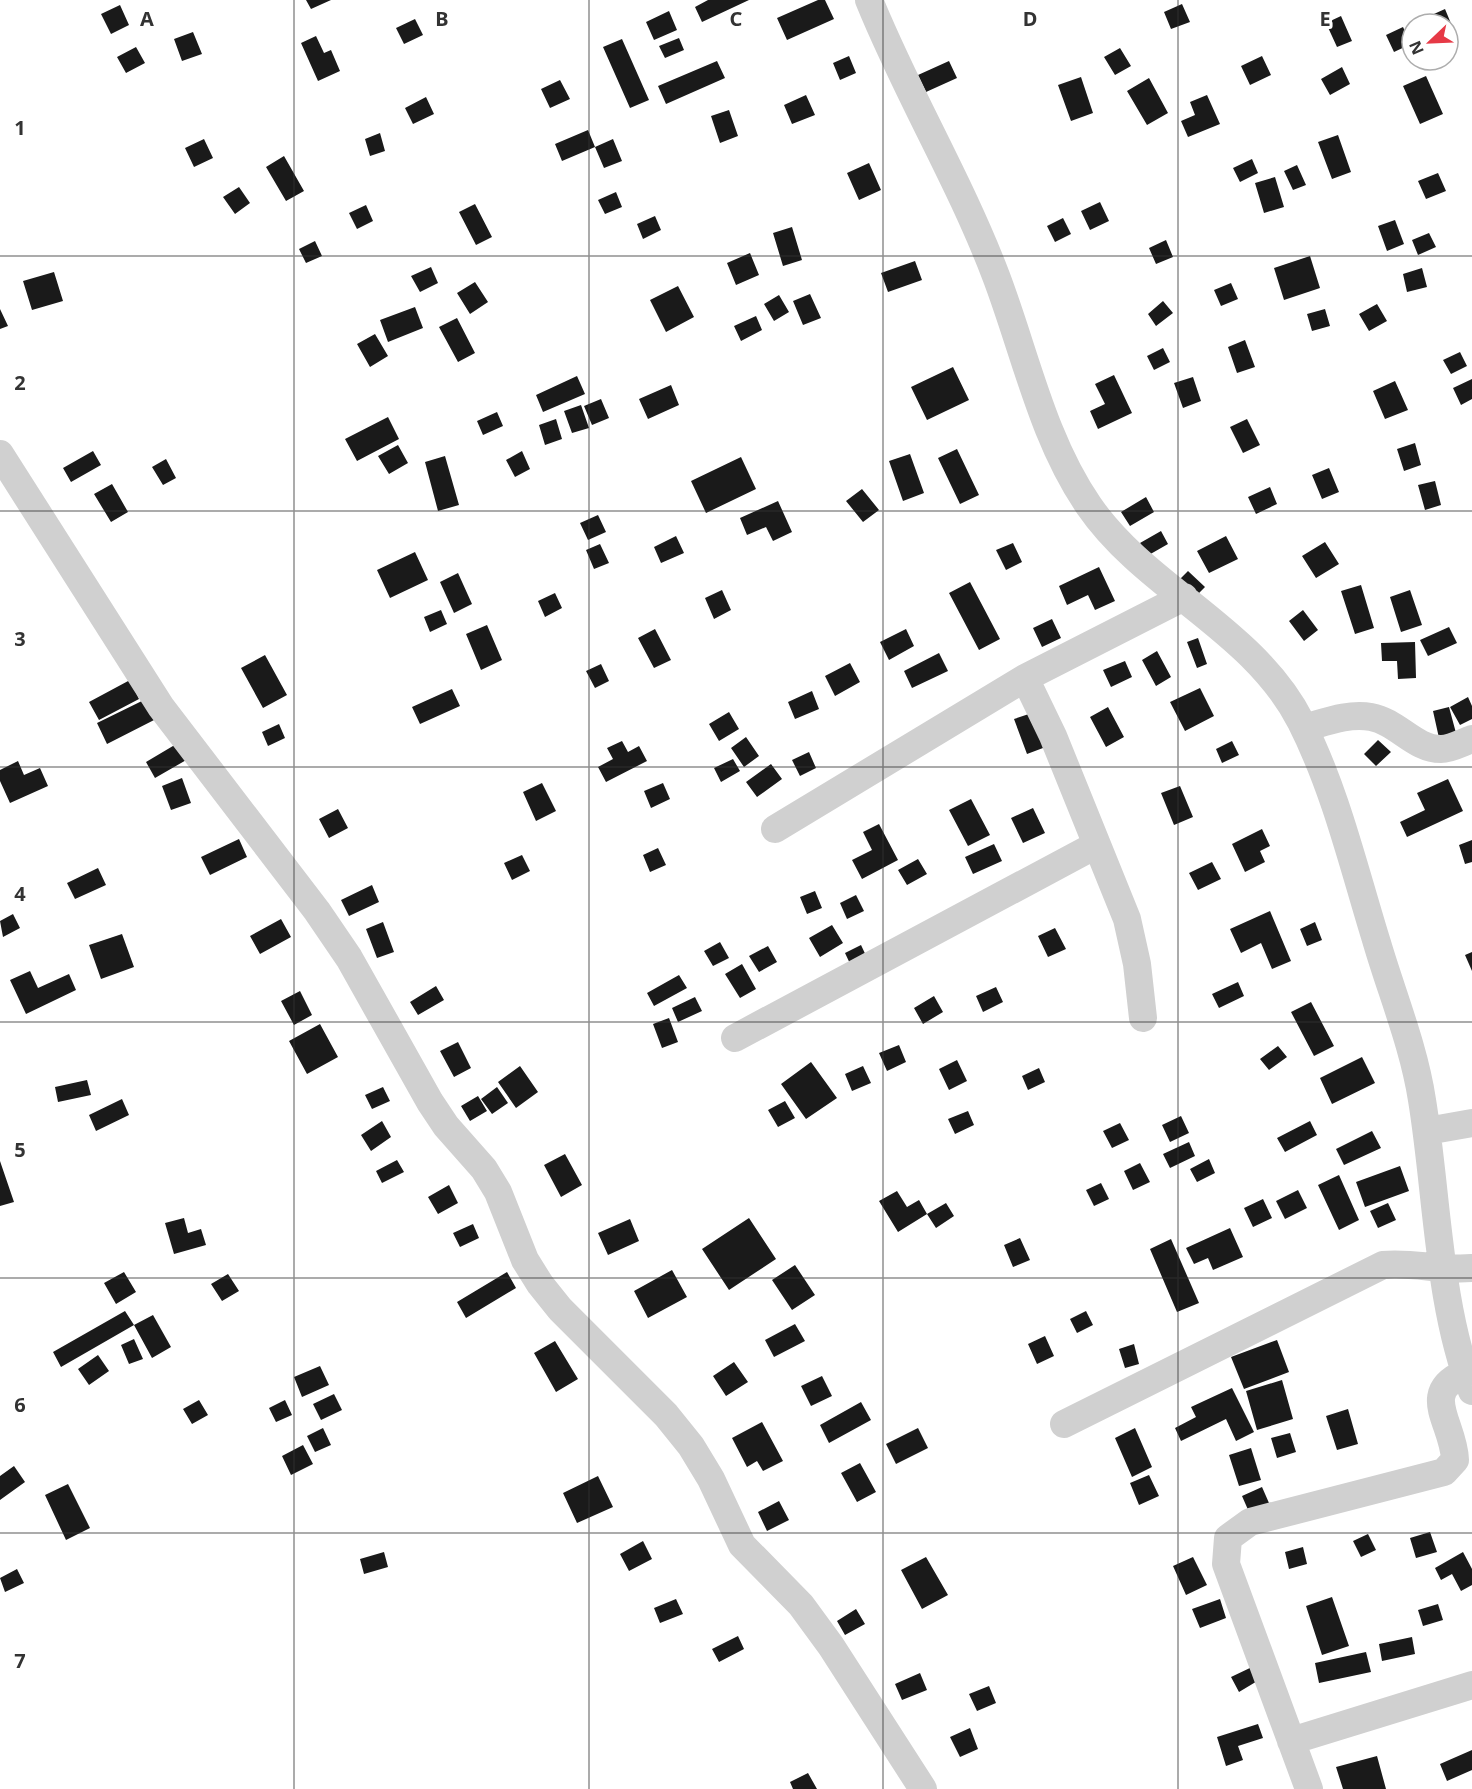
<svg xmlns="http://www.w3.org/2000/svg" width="1472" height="1789" viewBox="0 0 1472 1789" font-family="'Noto Sans',sans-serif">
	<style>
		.building { fill: #1a1a1a }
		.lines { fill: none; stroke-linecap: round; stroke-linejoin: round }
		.minor { stroke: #d0d0d0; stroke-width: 28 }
		.grid { fill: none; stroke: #333; stroke-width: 1.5; stroke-opacity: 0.55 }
		.grid-label { font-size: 20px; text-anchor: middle; font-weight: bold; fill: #333; stroke: #fff; stroke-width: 6; stroke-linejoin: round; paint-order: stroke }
	</style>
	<rect width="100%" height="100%" fill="#fff"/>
	<path class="building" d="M306 0H331L311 9Z
		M708 0H749L702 22 695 7Z
		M818 0H825L834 19 787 40 777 18Z
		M1182 4 1190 22 1171 29 1164 12Z
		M120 5 129 25 111 34 101 14Z
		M1445 9 1452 26 1448 28V24H1428L1425 18Z
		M669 11 677 30 654 40 646 22Z
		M1341 16 1352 41 1337 47 1326 23Z
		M415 19 423 35 404 44 396 28Z
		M1403 27 1411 44 1394 52 1386 35Z
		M193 32 202 54 182 61 174 39Z
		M316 36 324 53 331 50 340 71 318 81 301 43Z
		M679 38 684 50 665 58 659 46Z
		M622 39 649 100 630 108 603 47Z
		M136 47 145 63 126 73 117 57Z
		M1120 48 1131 66 1115 75 1104 57Z
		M849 56 856 73 840 80 833 63Z
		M1262 56 1271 75 1250 85 1241 66Z
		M717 61 725 78 666 104 658 86Z
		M949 61 957 78 926 92 918 75Z
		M1342 67 1350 84 1330 95 1321 79Z
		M1426 76 1443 114 1420 124 1403 86Z
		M1081 77 1093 113 1071 121 1058 85Z
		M1149 78 1168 113 1147 125 1127 91Z
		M560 80 570 99 550 108 541 89Z
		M806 95 815 115 792 124 784 105Z
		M1207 95 1220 124 1188 137 1181 121 1195 115 1190 102Z
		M426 97 434 114 413 124 405 108Z
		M729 110 738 136 720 143 711 116Z
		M588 130 595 147 613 139 622 161 604 168 595 147 562 161 555 144Z
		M380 133 385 151 370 156 365 139Z
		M1338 135 1351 172 1332 179 1318 142Z
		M204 139 213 158 194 167 185 148Z
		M284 156 304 191 286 201 266 167Z
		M1252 159 1258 173 1240 182 1233 168Z
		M869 163 881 190 859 200 847 173Z
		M1297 165 1306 185 1293 190 1284 171Z
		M1438 173 1446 191 1426 199 1418 181Z
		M1275 177 1284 207 1264 213 1255 183Z
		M239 187 250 203 235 214 223 197Z
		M616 192 622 207 605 214 598 200Z
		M1100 202 1109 221 1090 230 1081 211Z
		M475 204 492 237 476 245 459 212Z
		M366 205 373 221 357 229 349 213Z
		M655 216 661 230 643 239 637 224Z
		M1063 218 1071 234 1055 242 1047 226Z
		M1395 220 1404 244 1387 251 1378 226Z
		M792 227 802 260 783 266 773 233Z
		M1429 233 1436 247 1418 255 1412 240Z
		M1166 240 1173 257 1156 264 1149 248Z
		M315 241 322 256 306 263 299 249Z
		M750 253 759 275 736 285 727 263Z
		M1310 256 1320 288 1284 300 1274 268Z
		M915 261 922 280 888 292 881 273Z
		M431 267 438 283 420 292 411 276Z
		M1422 268 1427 287 1407 292 1403 274Z
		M54 272 63 301 32 310 23 281Z
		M475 282 488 302 470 314 457 293Z
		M1231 283 1238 299 1221 306 1214 290Z
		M678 286 694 317 666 332 650 300Z
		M810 294 821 318 803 325 793 301Z
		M779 295 789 312 774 321 764 304Z
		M1163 301 1173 313 1156 326 1148 314Z
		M1377 304 1387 321 1369 331 1359 314Z
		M415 307 423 328 388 342 380 320Z
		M0 309 8 326 0 329Z
		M1325 309 1330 326 1312 331 1307 314Z
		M756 316 762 330 741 341 734 326Z
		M457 318 475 353 458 362 439 327Z
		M375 334 388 356 370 367 357 344Z
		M1245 340 1255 367 1237 373 1228 347Z
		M1163 348 1170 362 1154 370 1147 356Z
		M1460 352 1467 366 1451 374 1443 360Z
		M953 367 969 400 927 420 911 387Z
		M1114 375 1132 413 1098 429 1090 411 1105 404 1095 384Z
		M577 376 585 394 543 412 536 395Z
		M1193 377 1201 401 1183 408 1174 383Z
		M1472 379V399L1461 405 1453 388Z
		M1395 381 1408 410 1385 419 1373 391Z
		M671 385 679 405 648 419 639 399Z
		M601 399 609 418 592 425 584 406Z
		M581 405 589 428 572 433 564 411Z
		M497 412 503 426 483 435 477 421Z
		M388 417 399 439 357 461 345 439Z
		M556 419 562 439 545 445 539 425Z
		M1247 419 1260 445 1243 453 1230 427Z
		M1415 443 1421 465 1404 471 1397 449Z
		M398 445 408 463 389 474 378 456Z
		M957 449 979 495 960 504 938 458Z
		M93 451 101 465 71 482 63 468Z
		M522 451 530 469 515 477 506 460Z
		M910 454 924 493 903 501 889 461Z
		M445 456 459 505 438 511 425 462Z
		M741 457 756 489 706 513 691 481Z
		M166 459 176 478 163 485 152 467Z
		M1329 468 1339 492 1322 499 1312 475Z
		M1435 481 1441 505 1425 510 1418 485Z
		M112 484 128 512 111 522 94 494Z
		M1270 487 1277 504 1256 514 1248 497Z
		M862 489 879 510 863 522 846 501Z
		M1146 497 1154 512 1130 526 1121 512Z
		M778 501 792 532 773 541 766 527 747 535 740 518Z
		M598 515 606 532 588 540 580 523Z
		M1161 531 1168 544 1147 556 1140 543Z
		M676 536 684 553 661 563 654 547Z
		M1226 536 1238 559 1209 573 1197 551Z
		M1325 542 1339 564 1316 578 1302 556Z
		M1013 543 1022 562 1006 570 996 550Z
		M600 544 609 563 594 569 586 550Z
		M415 552 428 580 390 598 377 570Z
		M1099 567 1115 601 1095 610 1088 595 1067 605 1059 586Z
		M1188 571 1205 587 1194 598 1177 582Z
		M458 573 472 604 454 613 440 582Z
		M970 582 1000 639 979 650 949 593Z
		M1361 585 1374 628 1355 634 1341 591Z
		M722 590 731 610 714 619 705 598Z
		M1410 590 1422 625 1401 632 1390 597Z
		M555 593 562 608 545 617 538 601Z
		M441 610 447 624 430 632 424 617Z
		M1303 610 1318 630 1304 641 1289 621Z
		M1052 619 1061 638 1042 647 1033 628Z
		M487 625 502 660 481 670 466 634Z
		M1449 627 1457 643 1428 656 1420 640Z
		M655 629 671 660 654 668 638 638Z
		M906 629 914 646 889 660 880 642Z
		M1198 638 1207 664 1197 668 1187 642Z
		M1415 642 1416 678 1398 679 1397 661H1382L1381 643Z
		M1157 651 1171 677 1156 686 1142 660Z
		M939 653 948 671 912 688 904 671Z
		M265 655 287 695 263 708 241 668Z
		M1125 661 1132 677 1111 687 1103 670Z
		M850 663 860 682 835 696 825 676Z
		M601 664 609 681 595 688 586 671Z
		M130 680 139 699 99 720 89 702Z
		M1200 688 1214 716 1185 731 1170 702Z
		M452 689 460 706 420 724 412 707Z
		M812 691 819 709 795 719 788 702Z
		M1468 697 1472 706V719L1460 725 1450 707Z
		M148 698 158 718 107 744 97 723Z
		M1108 707 1124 737 1106 747 1090 717Z
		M1449 707 1456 733 1439 738 1433 711Z
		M1038 711 1051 745 1027 754 1014 719Z
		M729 712 739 729 719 741 709 724Z
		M279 724 285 738 268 746 262 732Z
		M746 737 759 756 744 767 731 748Z
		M1378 740 1391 752 1376 766 1364 754Z
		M622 741 628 752 639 746 647 761 606 782 598 767 613 759 607 748Z
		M1232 741 1239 755 1222 763 1216 749Z
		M178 743 188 759 155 778 146 762Z
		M809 752 816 768 800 776 792 760Z
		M733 759 740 771 721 782 714 768Z
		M18 761 24 775 40 768 48 786 10 803 0 781V770Z
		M771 764 782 779 757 797 746 782Z
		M182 778 191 803 171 810 162 786Z
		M1448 779 1463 811 1407 837 1400 822 1425 810 1417 793Z
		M542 783 556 811 536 821 523 792Z
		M663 783 670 799 651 808 644 791Z
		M1180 786 1193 817 1174 825 1161 793Z
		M971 799 990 835 968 846 949 810Z
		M1033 808 1045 833 1023 843 1011 818Z
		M338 809 348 828 329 838 319 819Z
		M879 824 898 860 862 879 852 860 872 850 863 832Z
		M1262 829 1270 846 1260 851 1265 862 1245 872 1232 844Z
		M239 839 247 857 210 875 201 857Z
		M1472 840V862L1465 864 1459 845Z
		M994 844 1002 861 973 874 965 857Z
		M658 848 666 865 650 872 643 855Z
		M522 855 530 871 512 880 504 863Z
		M918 859 927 874 907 885 898 870Z
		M1212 862 1221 879 1198 890 1189 873Z
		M98 868 106 885 75 899 67 883Z
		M372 885 379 902 349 916 341 900Z
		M815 891 822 908 807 914 800 897Z
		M856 895 864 911 847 919 840 903Z
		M1270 911 1291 961 1272 969 1261 943 1241 953 1230 929Z
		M13 914 20 928 3 937 0 921Z
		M281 919 291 937 260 954 250 936Z
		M383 922 394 952 377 958 366 929Z
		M1315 922 1322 940 1307 946 1300 929Z
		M832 925 843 943 820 957 809 938Z
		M1055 928 1066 949 1048 957 1038 936Z
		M122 934 134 967 101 979 89 945Z
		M720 942 729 958 713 966 704 951Z
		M861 945 869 962 853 970 845 953Z
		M768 946 777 962 759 972 749 956Z
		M1472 952V971L1465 955Z
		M742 964 756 989 740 998 725 974Z
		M30 971 38 988 69 974 76 990 26 1014 10 980Z
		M679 975 687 988 654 1006 647 993Z
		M1238 982 1244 996 1219 1008 1212 994Z
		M436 986 444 1000 418 1015 410 1002Z
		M996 987 1003 1002 983 1012 976 996Z
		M300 991 312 1015 294 1025 281 1001Z
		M934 996 943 1012 923 1024 914 1008Z
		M695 997 702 1011 678 1022 672 1008Z
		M1311 1002 1334 1046 1314 1056 1291 1012Z
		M669 1018 678 1042 662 1048 653 1024Z
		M320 1024 338 1057 307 1074 289 1041Z
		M458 1042 471 1068 454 1077 440 1051Z
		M899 1045 906 1062 887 1071 879 1053Z
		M1278 1046 1287 1057 1269 1070 1260 1059Z
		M1362 1057 1375 1083 1332 1104 1320 1078Z
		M957 1060 967 1081 949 1090 939 1069Z
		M811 1062 837 1098 806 1119 781 1084Z
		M520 1066 538 1092 516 1108 498 1082Z
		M863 1066 871 1083 852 1091 845 1074Z
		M1039 1068 1045 1082 1028 1090 1022 1076Z
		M87 1080 91 1095 58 1102 55 1087Z
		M383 1087 390 1101 372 1109 365 1095Z
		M497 1087 508 1103 492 1114 481 1099Z
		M478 1096 487 1111 470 1121 461 1106Z
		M122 1099 129 1115 96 1131 89 1115Z
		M785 1101 795 1118 778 1127 768 1110Z
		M968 1111 974 1125 955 1134 948 1119Z
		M1181 1116 1189 1133 1170 1142 1162 1125Z
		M382 1121 391 1137 371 1151 361 1135Z
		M1310 1121 1317 1135 1285 1152 1277 1138Z
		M1120 1123 1129 1140 1112 1148 1103 1131Z
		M1372 1131 1381 1148 1344 1165 1336 1149Z
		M1189 1142 1195 1156 1170 1168 1163 1154Z
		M565 1154 582 1185 561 1197 544 1165Z
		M1209 1159 1215 1173 1197 1182 1190 1169Z
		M397 1160 404 1172 382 1183 376 1171Z
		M0 1161 14 1202 0 1206Z
		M1140 1163 1150 1182 1133 1190 1124 1171Z
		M1400 1166 1409 1191 1365 1207 1356 1182Z
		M1339 1175 1359 1220 1339 1230 1318 1185Z
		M1101 1183 1109 1199 1094 1206 1086 1190Z
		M449 1185 458 1203 438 1214 428 1197Z
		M1298 1190 1307 1208 1285 1219 1276 1201Z
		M897 1191 907 1207 919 1200 927 1214 898 1232 879 1201Z
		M1263 1199 1272 1218 1253 1227 1244 1208Z
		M946 1203 954 1216 936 1228 927 1214Z
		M1388 1203 1396 1220 1378 1228 1370 1211Z
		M184 1218 188 1233 201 1229 206 1245 174 1254 165 1223Z
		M749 1218 776 1259 729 1290 702 1249Z
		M630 1219 639 1241 608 1255 598 1233Z
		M473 1224 479 1238 460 1247 453 1233Z
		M1230 1228 1243 1257 1213 1270 1208 1258 1194 1264 1186 1248Z
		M1020 1238 1030 1260 1013 1267 1004 1245Z
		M1171 1239 1199 1303 1177 1312 1150 1249Z
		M795 1265 815 1295 792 1310 772 1280Z
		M672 1270 687 1297 648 1318 634 1291Z
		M124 1272 136 1292 116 1304 104 1283Z
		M507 1272 516 1288 466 1318 457 1302Z
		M228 1274 239 1291 222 1301 211 1284Z
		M125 1311 134 1325 61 1367 53 1352Z
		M1086 1311 1093 1325 1077 1333 1070 1319Z
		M153 1315 171 1347 152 1358 134 1325Z
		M795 1324 805 1341 774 1357 765 1340Z
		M1045 1336 1054 1356 1037 1364 1028 1344Z
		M134 1339 143 1359 129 1364 121 1345Z
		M1277 1340 1289 1372 1244 1389 1231 1357Z
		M555 1341 578 1379 556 1392 534 1353Z
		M1134 1344 1139 1364 1125 1368 1119 1349Z
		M98 1355 109 1371 89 1385 78 1369Z
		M734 1362 748 1382 726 1396 713 1376Z
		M320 1366 329 1385 302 1397 294 1377Z
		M822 1376 832 1396 811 1406 801 1386Z
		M1282 1380 1293 1419 1257 1430 1246 1391Z
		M1232 1388 1254 1432 1236 1441 1226 1419 1181 1441 1175 1428 1196 1417 1191 1407Z
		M334 1394 342 1410 321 1420 313 1404Z
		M199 1400 208 1415 192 1424 183 1409Z
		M285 1400 292 1415 276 1422 269 1408Z
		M861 1402 871 1420 829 1443 820 1425Z
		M1348 1409 1358 1444 1337 1450 1326 1416Z
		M762 1422 783 1461 763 1471 757 1461 747 1467 732 1438Z
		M323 1428 331 1445 315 1452 307 1436Z
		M918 1428 928 1448 896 1464 886 1444Z
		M1135 1428 1152 1467 1132 1477 1115 1438Z
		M1290 1433 1296 1452 1277 1458 1271 1438Z
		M303 1445 313 1464 291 1475 282 1456Z
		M1251 1448 1261 1480 1239 1486 1229 1455Z
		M860 1463 876 1492 857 1502 841 1473Z
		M14 1466 25 1482 0 1500V1476Z
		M1149 1475 1159 1496 1139 1505 1130 1483Z
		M598 1476 613 1507 577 1523 563 1493Z
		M68 1484 90 1528 66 1540 45 1495Z
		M1262 1487 1269 1503 1249 1512 1242 1496Z
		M779 1501 789 1520 767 1531 758 1512Z
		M1430 1532 1437 1552 1416 1558 1410 1538Z
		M1368 1534 1376 1550 1361 1557 1353 1541Z
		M643 1541 652 1559 629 1571 620 1554Z
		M1303 1547 1307 1564 1289 1569 1285 1552Z
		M384 1552 388 1567 364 1574 360 1559Z
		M1463 1552 1472 1569V1585L1461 1591 1452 1574 1441 1580 1435 1568Z
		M926 1557 948 1595 922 1609 901 1570Z
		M1193 1557 1207 1585 1186 1595 1173 1566Z
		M17 1569 24 1583 5 1592 0 1578Z
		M1332 1597 1349 1646 1322 1655 1306 1606Z
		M676 1599 683 1614 660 1623 654 1608Z
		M1220 1599 1226 1618 1200 1628 1192 1609Z
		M1438 1604 1443 1620 1423 1626 1418 1610Z
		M856 1609 865 1624 845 1635 837 1621Z
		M738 1636 744 1649 719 1662 712 1649Z
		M1412 1637 1415 1654 1382 1661 1379 1644Z
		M1366 1652 1371 1672 1319 1683 1315 1663Z
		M1252 1667 1259 1680 1239 1692 1231 1677Z
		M920 1673 927 1690 902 1700 895 1684Z
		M989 1686 996 1703 977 1711 969 1694Z
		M1258 1724 1263 1738 1238 1746 1243 1760 1226 1766 1217 1737Z
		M970 1728 978 1749 960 1757 950 1737Z
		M1472 1750V1770L1447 1781 1440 1764Z
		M1377 1756 1386 1789H1343L1336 1767Z
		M808 1773 817 1789H793L790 1782Z"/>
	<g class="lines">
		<path class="minor" d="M869 0C907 94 960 181 996 276 1025 352 1042 438 1089 506 1146 589 1254 629 1301 722 1336 791 1354 869 1377 943 1392 994 1414 1047 1422 1100 1437 1191 1438 1306 1472 1391
			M0 454 161 707 317 911 349 958 430 1102 446 1126 484 1169 498 1192 525 1260 540 1284 560 1309 666 1415 691 1446 711 1479 742 1545 801 1605 831 1646 923 1789
			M1025 678 1053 736 1127 919 1137 964 1143 1018
			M1304 728C1326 722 1348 713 1371 717 1398 722 1414 749 1441 749 1451 749 1463 742 1472 739
			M775 829 1025 678 1184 597
			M735 1038 1096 845
			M1427 1131 1472 1123
			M1064 1424 1383 1265C1414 1262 1441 1271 1472 1268
			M1291 1741 1472 1685
			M1309 1789 1226 1564 1228 1538 1250 1522 1444 1472 1455 1460C1454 1423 1418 1393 1465 1373"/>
	</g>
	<path class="grid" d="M294 0V1789M589 0V1789M883 0V1789M1178 0V1789M0 256H1472M0 511H1472M0 767H1472M0 1022H1472M0 1278H1472M0 1533H1472"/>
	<g class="grid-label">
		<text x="147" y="26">A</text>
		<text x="442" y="26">B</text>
		<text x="736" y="26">C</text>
		<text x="1030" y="26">D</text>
		<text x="1325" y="26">E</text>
		<text x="20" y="135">1</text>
		<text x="20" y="390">2</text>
		<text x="20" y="646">3</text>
		<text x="20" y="901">4</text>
		<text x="20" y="1157">5</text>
		<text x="20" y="1412">6</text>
		<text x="20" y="1668">7</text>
	</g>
	<g transform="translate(1430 42) rotate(247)"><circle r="28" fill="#ffffff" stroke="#adadad" stroke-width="1.5"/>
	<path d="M0-4.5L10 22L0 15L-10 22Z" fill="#e63946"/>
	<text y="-9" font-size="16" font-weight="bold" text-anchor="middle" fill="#333333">N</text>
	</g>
</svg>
